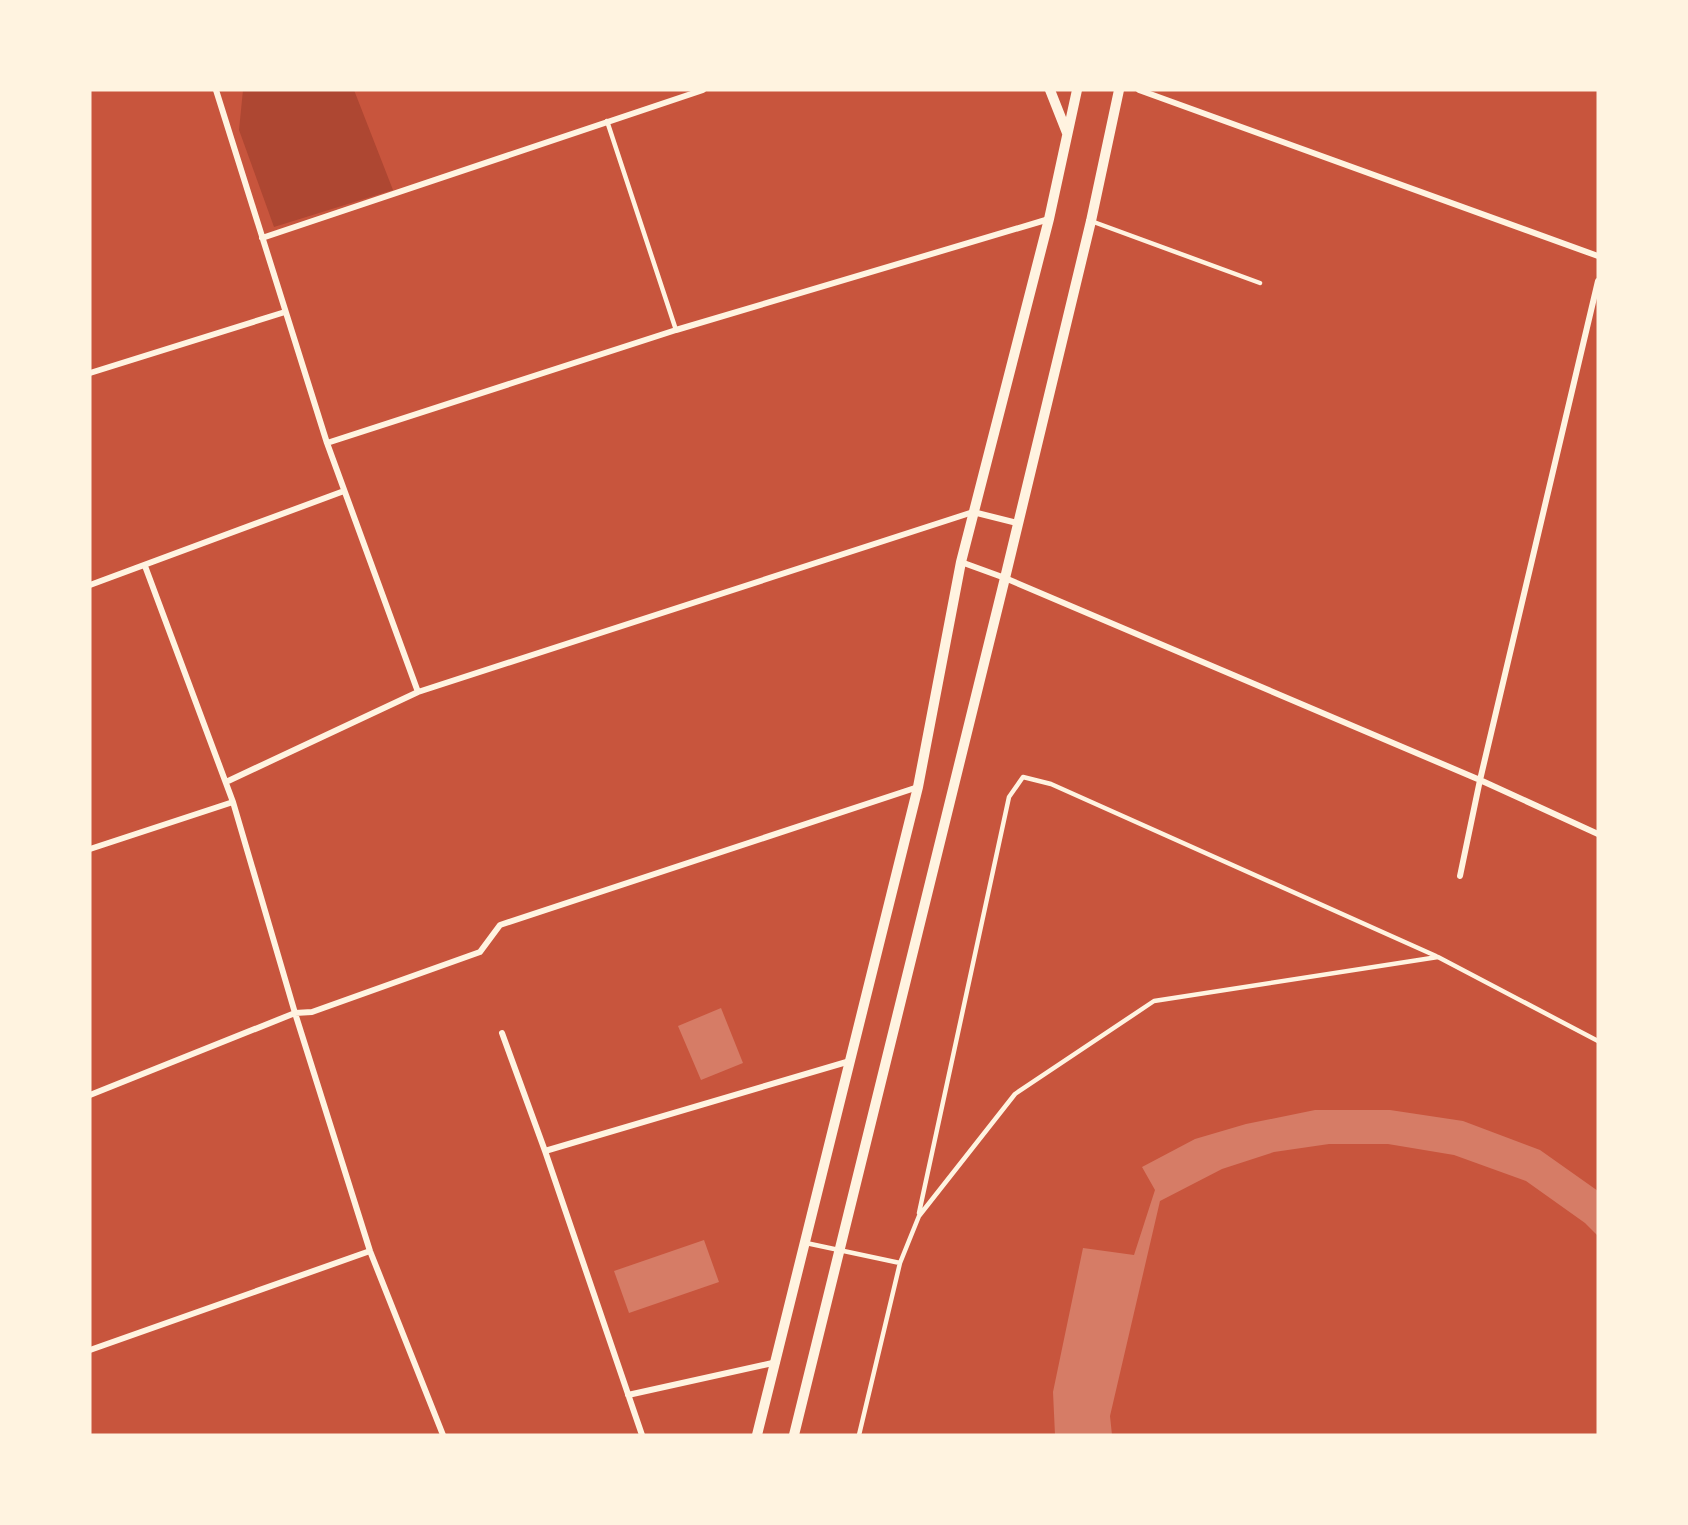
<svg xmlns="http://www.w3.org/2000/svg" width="1688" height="1525" viewBox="0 0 1688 1525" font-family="'Public Sans',sans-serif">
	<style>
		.green { fill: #ae4732 }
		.building { fill: #d67c66 }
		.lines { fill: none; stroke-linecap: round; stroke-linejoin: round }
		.service { stroke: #fff3e0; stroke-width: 4.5 }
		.minor { stroke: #fff3e0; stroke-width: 6 }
		.tertiary { stroke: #fff3e0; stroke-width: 10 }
	</style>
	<rect width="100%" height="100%" fill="#c8553d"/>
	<path class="green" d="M243 90H354L393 190 274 227 239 130Z"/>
	<path class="building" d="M721 1008 743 1063 701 1080 678 1026Z
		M1315 1110H1390L1463 1121 1540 1150 1598 1191V1236L1585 1223 1526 1181 1454 1155 1388 1144H1329L1274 1152 1222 1169 1160 1201 1110 1416 1112 1435H1055L1053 1392 1083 1248 1134 1255 1155 1190 1142 1167 1195 1139 1246 1124Z
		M704 1240 719 1282 629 1313 614 1271Z"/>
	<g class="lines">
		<path class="service" d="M607 121 676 330
			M1091 221 1260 283
			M919 1213 1009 797 1023 777 1051 784 1436 956
			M806 1243 900 1263
			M859 1435 900 1263 919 1216 1015 1094 1154 1001 1438 957 1598 1041"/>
		<path class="minor" d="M216 90 327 443 418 692
			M1139 90 1598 256
			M262 238 703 90
			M90 373 285 312
			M327 443 676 330 1049 219
			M961 562 1005 578 1480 780 1598 834
			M145 566 233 802 295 1013 370 1251 443 1435
			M90 585 344 491
			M226 782 418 692 973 512 1017 523
			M90 849 233 802
			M1460 876 1480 780 1598 281
			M502 1033 545 1151 642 1435
			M90 1095 295 1013 312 1012 480 952 500 925 918 787
			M545 1151 850 1061
			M90 1350 370 1251
			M628 1395 777 1362"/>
		<path class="tertiary" d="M1050 90 1067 133
			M757 1435 918 787 961 562 1049 219 1077 90
			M794 1435 1005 578 1091 221 1119 90"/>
	</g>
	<rect width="1688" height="1525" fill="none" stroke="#fff3e0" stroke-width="183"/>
</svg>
